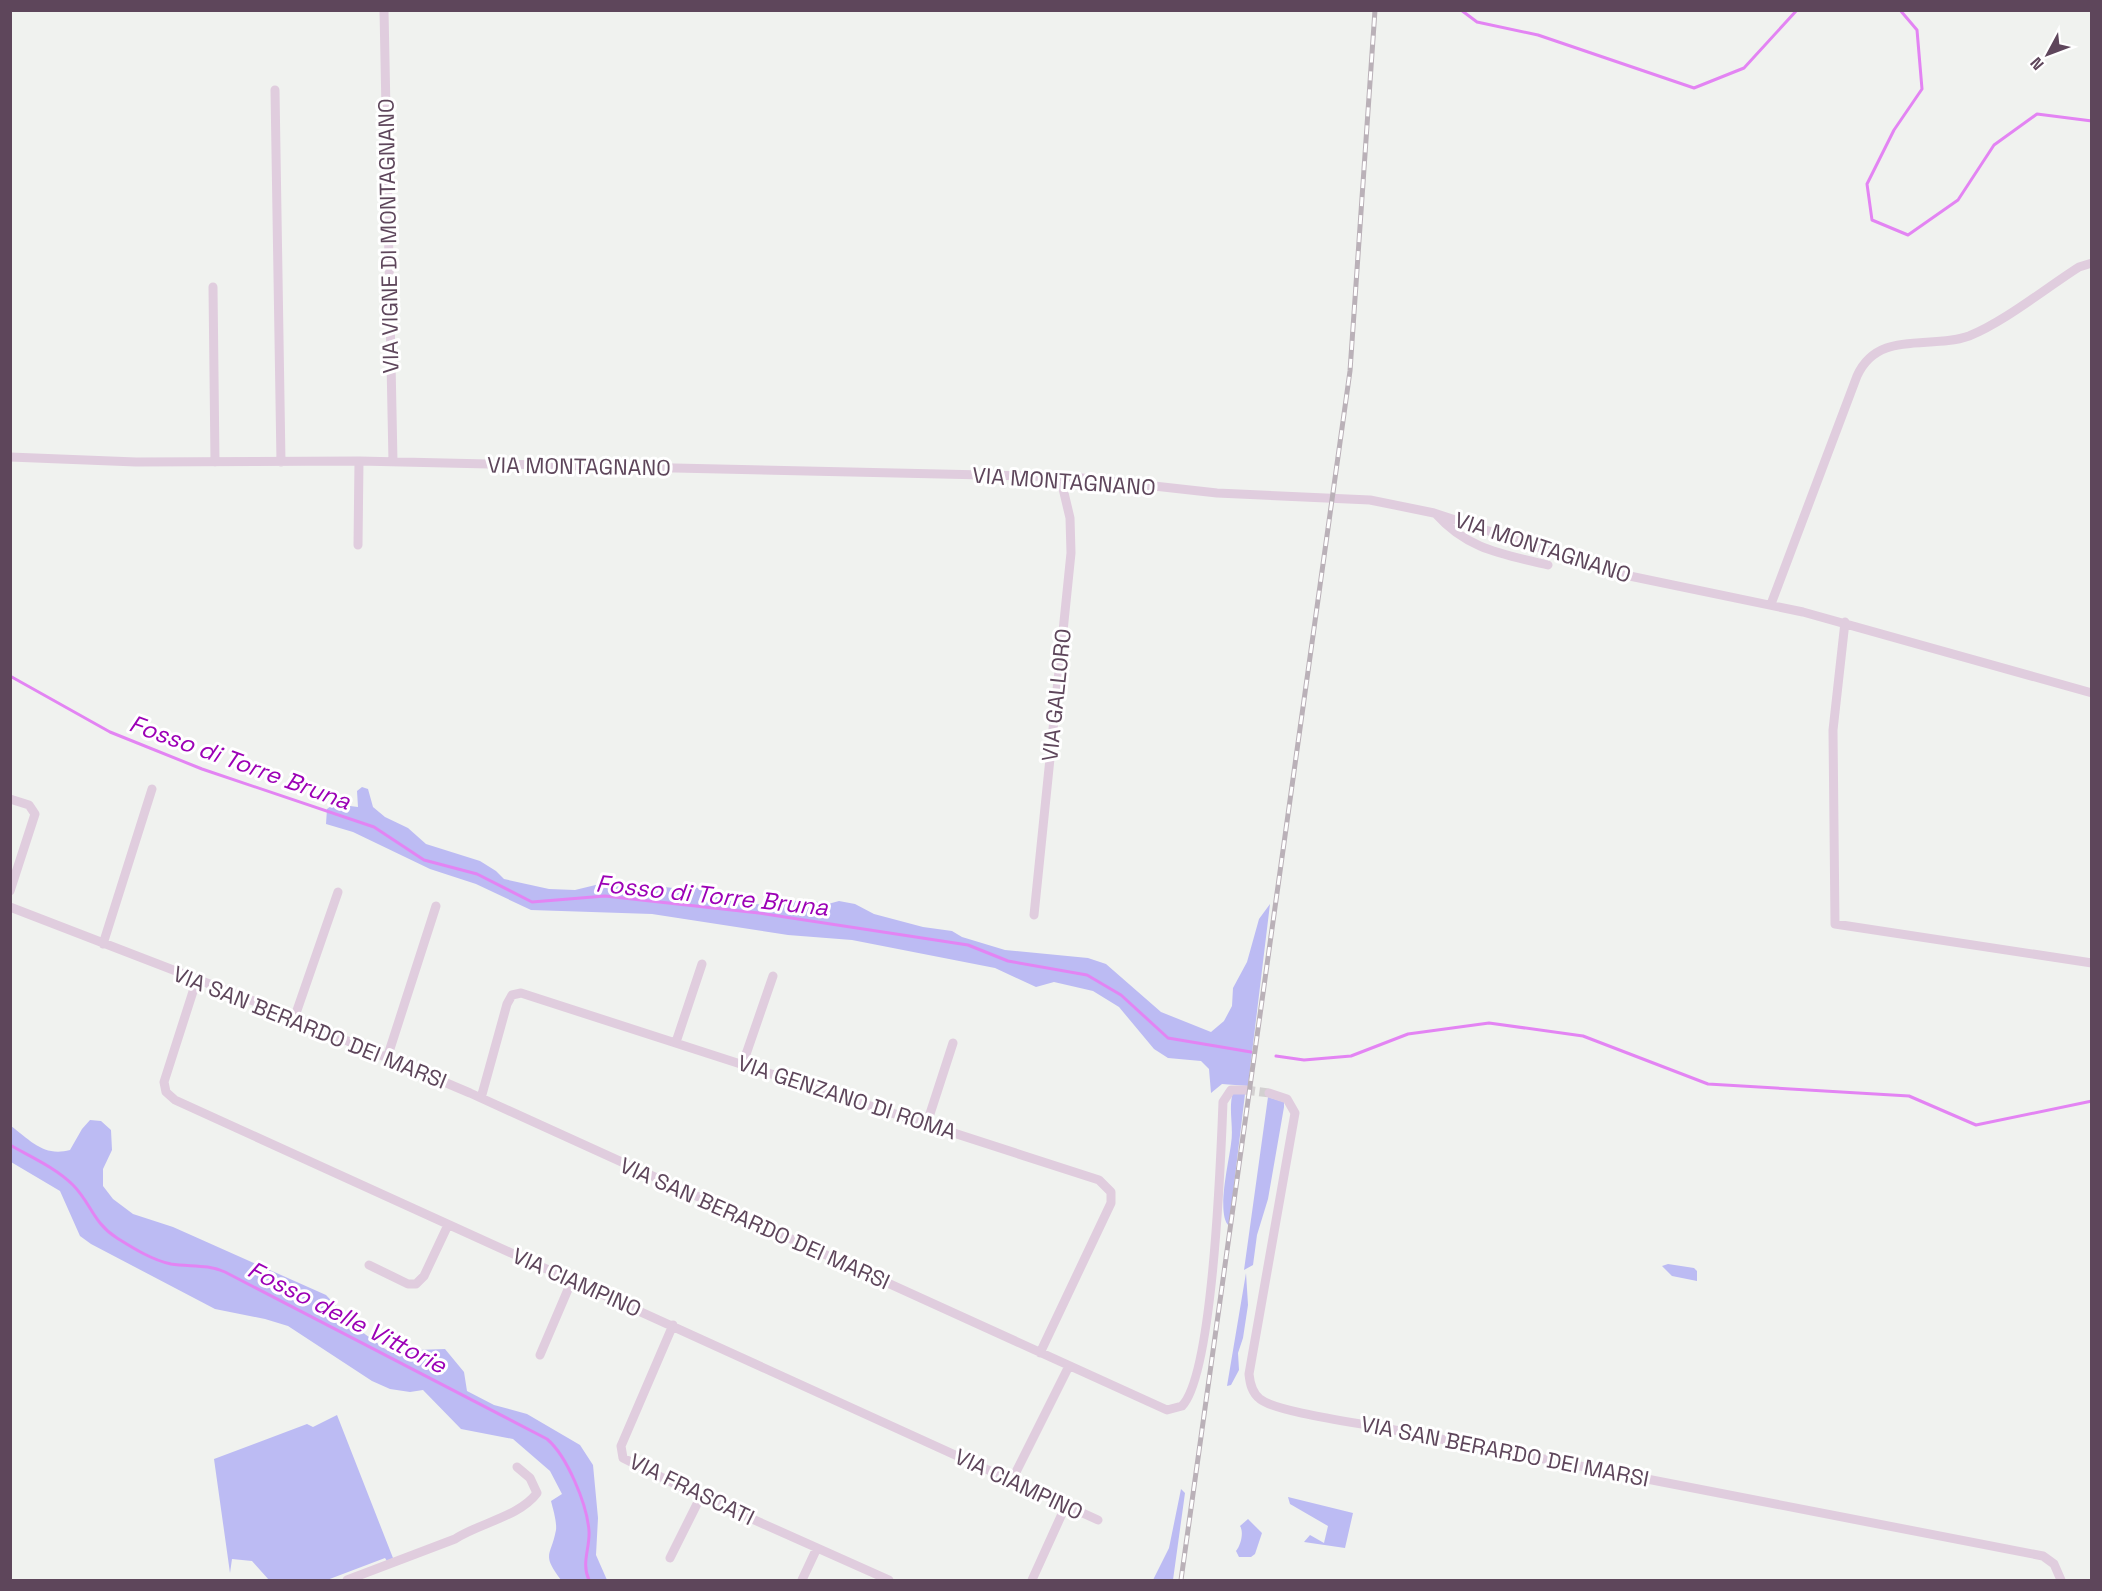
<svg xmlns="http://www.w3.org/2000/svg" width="2102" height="1591" viewBox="0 0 2102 1591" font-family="'Space Grotesk',sans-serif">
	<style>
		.green { fill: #bcbbf3 }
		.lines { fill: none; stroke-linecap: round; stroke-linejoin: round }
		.stream { stroke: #e384f3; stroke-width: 3 }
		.minor-tunnel { stroke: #d3d0d1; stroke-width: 9; stroke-dasharray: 9 4.5; stroke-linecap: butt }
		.minor { stroke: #e0cdde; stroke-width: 9 }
		.rail-casing { stroke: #bab1b8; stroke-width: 5 }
		.rail { stroke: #fff; stroke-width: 3; stroke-dasharray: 9; stroke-linecap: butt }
		.labels { text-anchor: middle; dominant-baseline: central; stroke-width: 6; stroke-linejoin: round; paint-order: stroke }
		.street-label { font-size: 22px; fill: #5e465b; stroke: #fff }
		.water-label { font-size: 24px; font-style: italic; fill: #9c01b6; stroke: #fff }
	</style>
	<rect width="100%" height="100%" fill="#f0f2ef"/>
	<path class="green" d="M362 787 368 789 373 807 385 817 408 828 426 844 480 861 496 871 504 879 549 889 575 890 612 881 673 888 691 885 724 900 772 906 804 899 828 904 839 901 855 904 874 914 923 927 952 931 962 937 1005 950 1088 958 1106 964 1161 1012 1211 1032 1224 1021 1232 1006 1233 988 1247 962 1259 919 1270 904 1248 1086 1222 1084 1211 1093 1209 1069 1201 1061 1168 1058 1154 1049 1119 1007 1093 991 1054 982 1036 987 995 968 852 940 788 935 652 914 531 910 476 884 430 869 353 832 326 824 327 809 334 804 358 807 357 791Z
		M1233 1092 1245 1094 1229 1226C1216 1215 1229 1161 1231 1144 1234 1127 1228 1109 1233 1092Z
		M1268 1097 1284 1102V1107L1268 1199 1257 1235 1253 1265 1244 1270Z
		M90 1120 101 1121 111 1130 112 1150 103 1169V1186L113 1199 133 1214 173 1227 326 1295 358 1329 388 1351 445 1349 464 1372 467 1391 494 1405 527 1414 580 1445 593 1465 598 1518 596 1555 607 1580H561C541 1553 551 1557 556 1530 557 1522 553 1509 551 1501L562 1494 550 1471 513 1439 461 1429 423 1390 410 1392 390 1389 372 1381 288 1326 265 1319 215 1309 91 1244 80 1236 60 1191 11 1162V1126C31 1141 44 1157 70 1150L82 1129Z
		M1668 1264 1694 1268 1697 1271V1281L1672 1276 1662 1266Z
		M1246 1273 1248 1305 1243 1338 1238 1353 1239 1370 1231 1385 1227 1386Z
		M337 1415 393 1558 387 1561 385 1558 327 1580H269L252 1561 232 1559 230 1573 214 1459 307 1424 313 1427Z
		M1181 1489 1185 1493 1173 1580H1153L1169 1548Z
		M1288 1497 1353 1513 1345 1548 1304 1542 1310 1535 1324 1543 1328 1526 1290 1504Z
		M1248 1519 1262 1533 1255 1554 1251 1557H1239L1236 1551C1241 1545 1244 1532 1240 1526Z"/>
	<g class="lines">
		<path class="stream" d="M1461 10 1477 22 1538 35 1694 88 1744 68 1797 10
			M1900 10 1917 30 1922 89 1894 130 1867 184 1872 220 1908 235 1958 200 1994 145 2037 114 2092 121
			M10 676 110 732 202 769 374 827 424 860 477 874 532 902 605 896 759 913 968 945 1008 961 1087 975 1121 995 1168 1038 1251 1052
			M1276 1056 1304 1060 1351 1056 1408 1034 1489 1023 1583 1036 1708 1084 1909 1096 1976 1125 2092 1101
			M10 1145C31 1157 56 1168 73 1185 91 1203 93 1223 117 1238 133 1248 152 1260 171 1264 190 1267 207 1264 225 1272L547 1439C567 1456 587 1504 589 1531 590 1549 581 1563 589 1580"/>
		<path class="minor-tunnel" d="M1246 1090 1269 1093"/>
		<path class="minor" d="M384 10 393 462
			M275 90 281 462
			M213 287 215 462
			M10 457 136 462 359 461 1073 477 1217 493 1370 500 1434 513 1620 574 1803 612 2092 693
			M1436 514C1468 550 1503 554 1548 565
			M358 545 359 461
			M1771 604 1857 376C1878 329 1930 350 1969 336 2004 322 2046 288 2079 267L2092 263
			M1845 622 1833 730 1835 924 2092 963
			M10 799 29 805 35 814 10 891
			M10 907 251 1000 470 1093 1167 1410 1182 1406C1213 1374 1221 1155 1223 1102L1231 1090H1246
			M1034 915 1071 553 1070 518 1060 476
			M103 944 152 789
			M197 979 164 1082 166 1092 175 1100 1098 1520
			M294 1019 338 892
			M676 1042 702 964
			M387 1058 436 906
			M743 1063 773 976
			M1269 1093 1287 1099 1295 1113 1249 1374C1250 1384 1252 1393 1260 1399 1276 1412 1359 1423 1384 1428L2043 1556 2054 1564 2061 1580
			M481 1098 507 1004 512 995 521 993 1099 1180 1111 1192V1203L1040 1353
			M927 1123 953 1043
			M369 1265 408 1284H416L424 1276 448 1225
			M673 1325 621 1446 623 1458 685 1489 889 1580
			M540 1355 572 1280
			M1012 1480 1069 1366
			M670 1558 701 1496
			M347 1580 455 1539C479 1523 519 1517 537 1493L530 1478 517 1467
			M802 1580 817 1548
			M1032 1580 1066 1505"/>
		<defs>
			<path id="rail" d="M1181 1580 1350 371 1375 10"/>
		</defs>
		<use href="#rail" class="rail-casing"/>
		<use href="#rail" class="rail"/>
	</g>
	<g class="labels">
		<g class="street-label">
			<text transform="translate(388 236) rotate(-91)">VIA VIGNE DI MONTAGNANO</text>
			<text transform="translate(579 466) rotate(1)">VIA MONTAGNANO</text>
			<text transform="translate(1064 481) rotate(4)">VIA MONTAGNANO</text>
			<text transform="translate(1543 547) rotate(18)">VIA MONTAGNANO</text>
			<text transform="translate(1056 695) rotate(-84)">VIA GALLORO</text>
			<text transform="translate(310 1027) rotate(22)">VIA SAN BERARDO DEI MARSI</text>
			<text transform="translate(847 1097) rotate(18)">VIA GENZANO DI ROMA</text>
			<text transform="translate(755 1223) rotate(24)">VIA SAN BERARDO DEI MARSI</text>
			<text transform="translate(577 1282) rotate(24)">VIA CIAMPINO</text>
			<text transform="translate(1505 1451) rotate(11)">VIA SAN BERARDO DEI MARSI</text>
			<text transform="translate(1019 1484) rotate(25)">VIA CIAMPINO</text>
			<text transform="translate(692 1489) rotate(26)">VIA FRASCATI</text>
		</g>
		<g class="water-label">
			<text transform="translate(240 762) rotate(20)">Fosso di Torre Bruna</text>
			<text transform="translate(712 895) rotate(6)">Fosso di Torre Bruna</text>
			<text transform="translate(347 1317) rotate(27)">Fosso delle Vittorie</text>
		</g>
	</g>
	<rect width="2102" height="1591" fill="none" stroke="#5e465b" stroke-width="24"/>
	<g transform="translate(2048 54) rotate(229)" stroke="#ffffff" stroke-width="4.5" paint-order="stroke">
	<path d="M0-4.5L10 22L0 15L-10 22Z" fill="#5e465b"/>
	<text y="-9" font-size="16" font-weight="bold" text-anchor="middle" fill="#5e465b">N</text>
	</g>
</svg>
